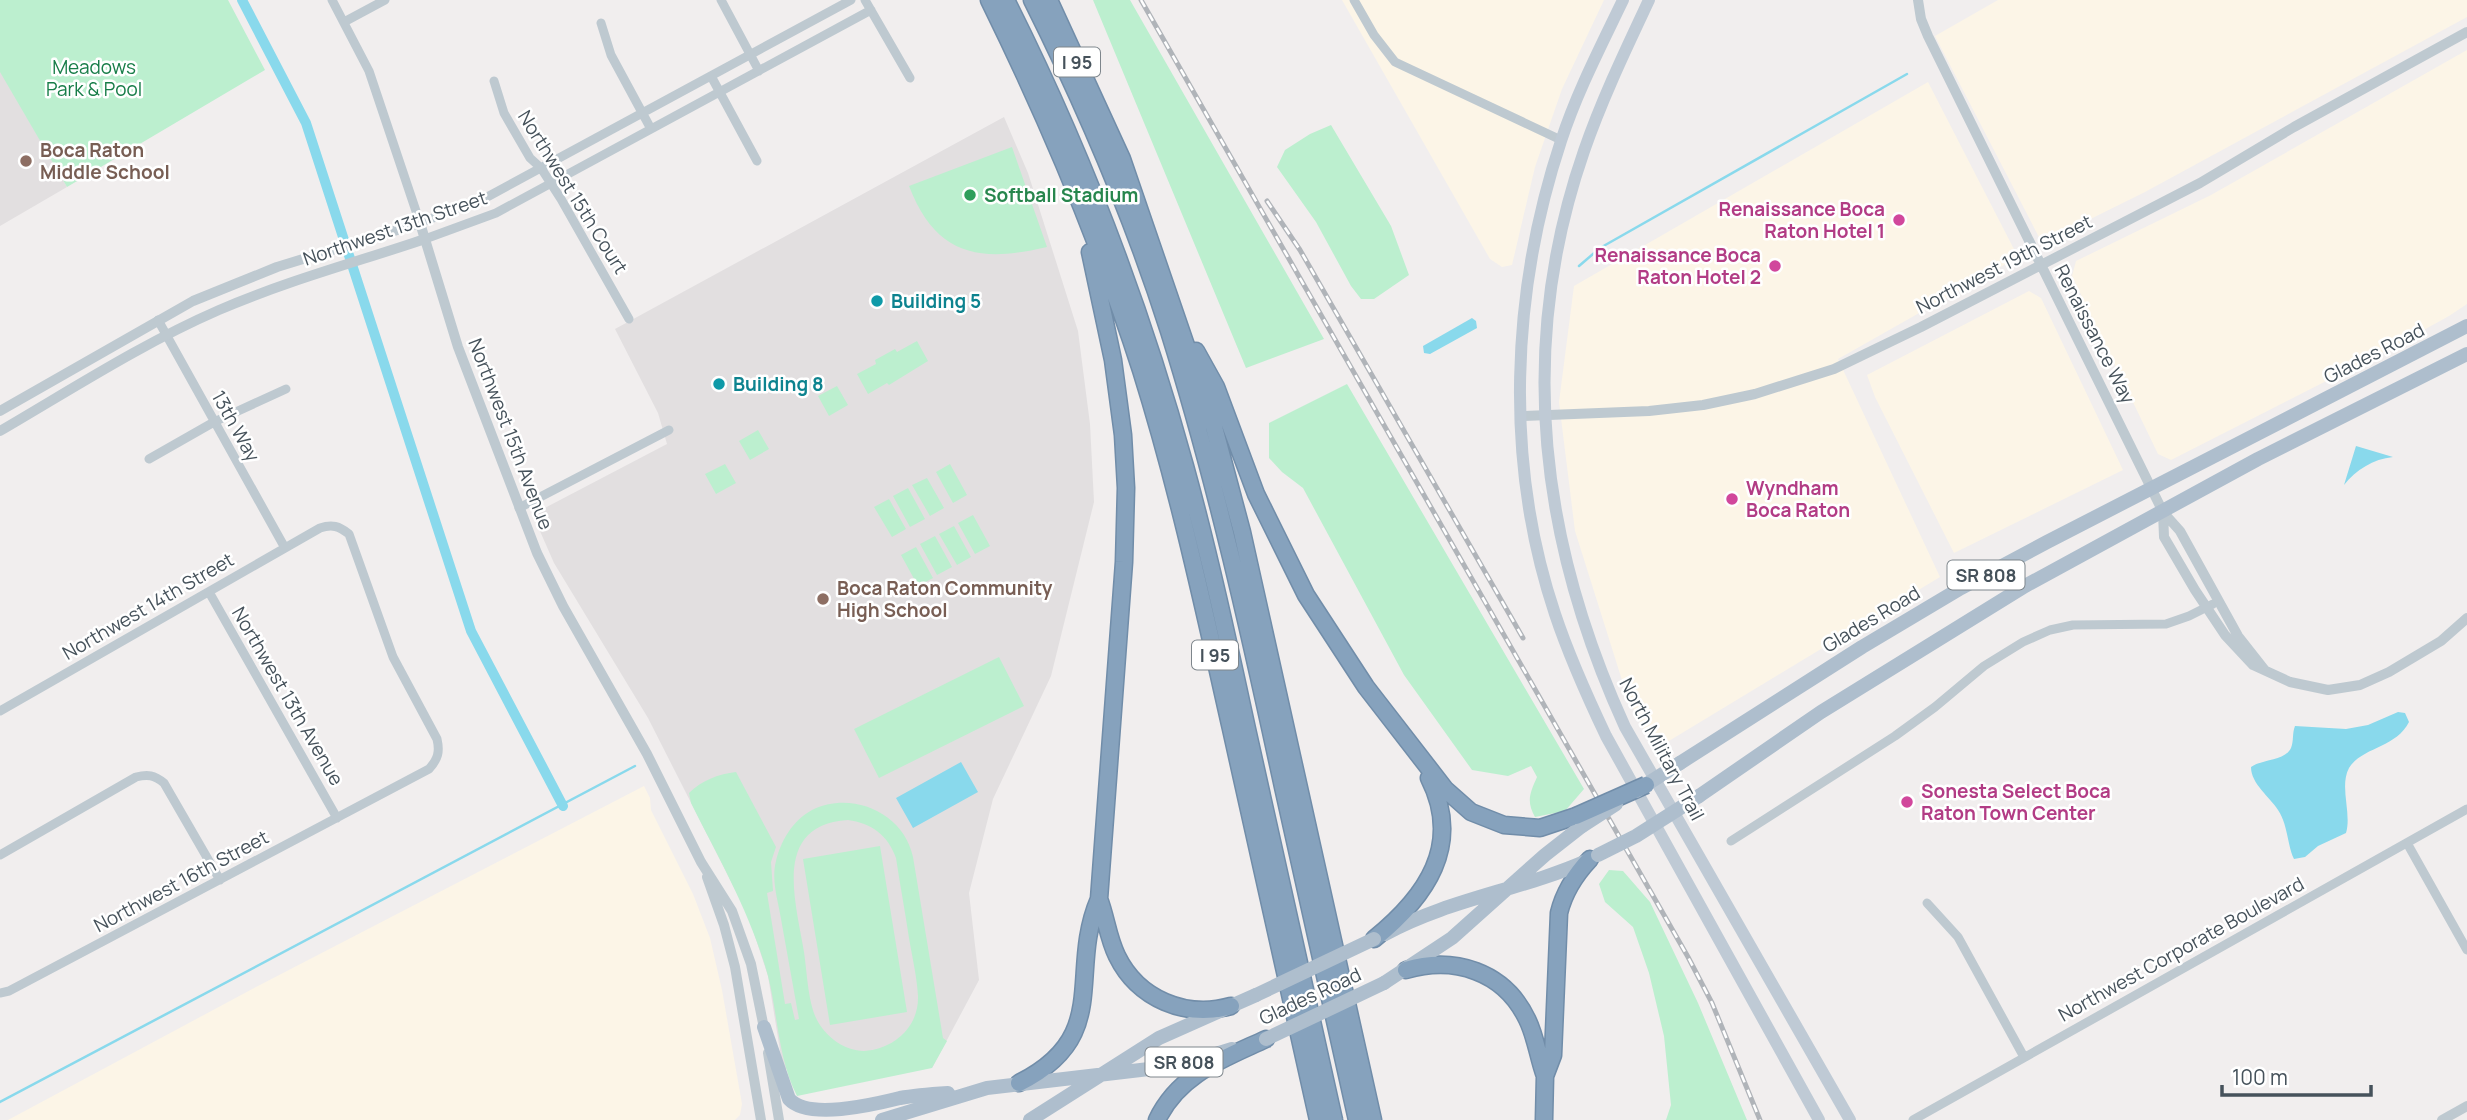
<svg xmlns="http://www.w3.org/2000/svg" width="2467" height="1120" viewBox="0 0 2467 1120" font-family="Manrope,sans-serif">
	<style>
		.commercial { fill: #fcf5e7 }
		.education { fill: #e2dfe0 }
		.green { fill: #bcefcf; fill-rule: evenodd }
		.water { fill: #89d9ec }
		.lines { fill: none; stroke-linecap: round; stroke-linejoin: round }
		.stream { stroke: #89d9ec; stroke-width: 2.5 }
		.canal { stroke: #89d9ec; stroke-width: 10 }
		.motorway-casing { stroke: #718da9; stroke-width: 19 }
		.minor { stroke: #bec9d0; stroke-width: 9 }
		.tertiary { stroke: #bec9d0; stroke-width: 10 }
		.secondary { stroke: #bfcad5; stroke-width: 12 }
		.primary { stroke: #aebecd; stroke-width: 14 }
		.motorway { stroke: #86a2bd; stroke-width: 16 }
		.rail-casing { stroke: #b0b4b9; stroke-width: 5 }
		.rail { stroke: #fff; stroke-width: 2.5; stroke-dasharray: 8; stroke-linecap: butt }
		.motorway-bridge-casing { stroke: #718da9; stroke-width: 19; stroke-linecap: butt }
		.primary-bridge { stroke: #aebecd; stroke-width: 14 }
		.motorway-bridge { stroke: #86a2bd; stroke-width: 16 }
		.education-dot { fill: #8d6e63; stroke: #fff; stroke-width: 2.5 }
		.leisure-dot { fill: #2e9e5b; stroke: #fff; stroke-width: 2.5 }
		.hotel-dot { fill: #d1479c; stroke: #fff; stroke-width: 2.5 }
		.culture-dot { fill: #0f9aa8; stroke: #fff; stroke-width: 2.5 }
		.labels { text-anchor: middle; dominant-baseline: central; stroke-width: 5; stroke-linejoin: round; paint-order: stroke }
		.shield { fill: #fff; stroke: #7e868c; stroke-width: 2 }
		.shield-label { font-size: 18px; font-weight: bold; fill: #46525b }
		.park-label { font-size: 19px; fill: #177d48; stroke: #fff }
		.education-label { font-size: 19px; font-weight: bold; fill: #785e54; stroke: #fff; text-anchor: start }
		.street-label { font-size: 19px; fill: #46525b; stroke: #fff }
		.leisure-label { font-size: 19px; font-weight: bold; fill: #27864d; stroke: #fff; text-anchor: start }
		.hotel-label { font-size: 19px; font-weight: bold; fill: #b23c85; stroke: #fff; text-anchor: end }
		.culture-label { font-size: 19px; font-weight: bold; fill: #0d838f; stroke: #fff; text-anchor: start }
	</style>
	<rect width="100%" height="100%" fill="#f1eeee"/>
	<path class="commercial" d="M1342 0H1604L1562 89 1535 167 1512 265 1502 267 1490 259Z
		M1998 0H2467V17L2145 192 2042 243 1935 36Z
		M2467 50V304L2449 316 2391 348 2171 460 2158 454 2072 276 2076 261 2211 195Z
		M1928 82 2018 257 1838 359 1940 577 1654 750 1627 696 1575 531 1559 402 1574 286Z
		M2029 291 2041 298 2123 470 1954 553 1875 397 1867 375Z
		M644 786 650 798 651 810 693 894 710 938 722 990 742 1104 740 1115 735 1120H8L256 987Z"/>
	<path class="education" d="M0 70 67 187 0 226Z
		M1004 117 1028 173 1078 331 1090 424 1094 502 1051 676 993 799 969 893 979 980 932 1068 783 1069 768 976 748 915 648 718 554 563 536 522 539 511 667 444 658 413 615 329Z"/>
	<path class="green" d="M0 0H228L265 70 67 187 0 72Z
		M1093 0H1130L1324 339 1246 368Z
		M1331 125 1391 226 1409 275 1374 299H1361L1351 286 1316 222 1277 167 1285 150 1310 134Z
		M1012 147 1047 247C980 263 936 256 909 186Z
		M917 341 928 361 889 385 887 383 868 394 857 374 876 364 875 360 895 349 897 352Z
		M1347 384 1584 789 1565 811 1535 817C1526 801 1530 793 1537 777L1531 766 1508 776 1472 770 1404 675 1303 488 1282 472 1269 458V423Z
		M837 386 848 405 829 416 818 396Z
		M758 430 769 449 750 460 739 441Z
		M725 464 736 483 716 494 705 474Z
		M950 464 967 495 953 503 936 472Z
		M927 478 944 508 930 516 912 485Z
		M908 488 925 519 910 527 893 496Z
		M889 499 906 529 892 537 874 507Z
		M973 515 990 546 975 554 958 523Z
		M954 526 971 557 957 565 939 534Z
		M935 536 952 567 937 575 920 544Z
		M916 547 933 578 918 586 901 555Z
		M999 657 1024 706 879 778 854 729Z
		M736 772 776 847 771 862 773 891 767 893 785 1004 791 1003 795 1020 799 1019C793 986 787 952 781 919 778 900 771 880 776 861 781 841 792 821 812 810 852 790 904 813 913 857L943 1038 947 1041 932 1068 797 1096C778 1059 778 1015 768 976 751 914 719 859 691 803L689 793C702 780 719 774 736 772ZM848 820C871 823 888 835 896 858 900 885 905 911 909 938 912 956 917 977 918 996 919 1027 894 1049 864 1051 845 1051 826 1037 817 1020 808 1003 807 972 804 952 796 902 771 825 848 820Z
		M880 846 907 1012 830 1025 803 859Z
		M1609 870 1623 871 1650 902 1698 1003 1747 1120H1666L1671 1105 1664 1036 1649 973 1633 927 1605 902 1599 884Z"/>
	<path class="water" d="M1472 318 1476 321 1477 328 1430 354 1424 353 1423 346Z
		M2356 446 2393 457C2373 459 2356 470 2344 485Z
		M2398 712 2405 713 2409 722C2396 748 2362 747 2349 768 2339 787 2352 813 2346 833L2318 846 2305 857 2294 859C2287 844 2288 825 2278 810 2270 797 2251 784 2251 767 2262 759 2285 761 2291 748 2294 741 2292 733 2295 726L2346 729 2368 725Z
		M961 762 978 792 913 828 896 798Z"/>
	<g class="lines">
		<path class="stream" d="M1579 266 1600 248 1907 74
			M0 1102 635 766"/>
		<path class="canal" d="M242 0 306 123 471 631 563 806"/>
		<defs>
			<path id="motorway" d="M989 0C1048 120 1100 243 1141 370 1178 488 1204 609 1231 729 1260 860 1289 990 1318 1120
				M1006 0C1081 149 1141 306 1185 466 1209 553 1228 641 1247 729 1276 860 1305 990 1334 1120
				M1032 0C1085 106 1133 218 1169 331 1216 481 1250 634 1283 787 1308 898 1333 1009 1357 1120
				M1049 0 1122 159 1214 427 1242 532 1373 1120
				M1196 351 1216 387 1256 494 1306 595 1366 687 1445 789 1471 812 1504 825 1540 828 1576 816
				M1099 899C1106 917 1108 938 1117 956 1138 999 1186 1019 1231 1006
				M1374 939C1426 897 1463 845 1429 778
				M1406 970C1454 956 1504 971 1527 1019 1536 1037 1538 1057 1545 1076
				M1019 1083C1113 1036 1067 974 1099 899L1124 562 1126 488 1123 435 1113 360 1090 252
				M1157 1120C1179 1074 1223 1059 1266 1039
				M1544 1120 1545 1076 1553 1055 1559 913C1564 892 1575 875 1590 859"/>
		</defs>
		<use href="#motorway" class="motorway-casing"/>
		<path class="minor" d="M332 0 369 71 420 223 489 196 851 0
			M721 0 759 71
			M865 0 910 78
			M1354 0 1374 35 1395 62 1561 140
			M344 22 385 0
			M601 23 611 55 651 129
			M711 76 757 161
			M494 81 504 113 530 158 541 168 561 199 629 319
			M425 239 496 213 871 10
			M158 320 285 548
			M149 459 214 422 286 389
			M519 508 669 430
			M209 592 337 818
			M0 711 320 528C332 524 339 526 349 534L393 657 437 739C440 752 438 759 429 769L9 991 0 993
			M1731 841 1895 736 1935 707 1984 666 2023 642 2050 630 2073 625 2166 624 2189 616 2213 604
			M2407 843 2467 950
			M0 855 136 777C148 774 154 775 164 783L220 880
			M1927 903 1958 937 2024 1057
			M1913 1120 2467 809"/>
		<path class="tertiary" d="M1918 0 1921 19 1928 36 2163 512 2180 531 2238 636 2264 669
			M0 411 193 301 277 267 420 223 458 347 537 553 563 606 647 754 701 862 732 911 751 964 765 1033
			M1521 416 1649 411 1703 405 1755 394 1834 369 1921 327 2200 183 2294 127 2467 32
			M0 431C72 389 143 343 219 310 286 281 357 262 425 239
			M2163 512 2164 537 2195 590 2225 635 2253 665 2290 682 2328 690 2360 685 2389 672 2441 641 2467 618
			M707 877 724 925 735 967 761 1120
			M768 1053 779 1120
			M2442 1120 2467 1106"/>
		<path class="secondary" d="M1623 0C1601 46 1577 92 1561 141 1511 292 1504 462 1555 614 1569 656 1587 696 1606 736L1819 1120
			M1649 0C1626 49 1602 99 1584 151 1516 347 1540 541 1625 727L1850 1120"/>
		<path class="primary" d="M1680 763 1862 647 1961 588 2047 542 2467 326
			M1699 796 1821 712 2025 586 2258 459 2467 354
			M1385 934C1449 899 1522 890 1589 860
			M1384 983 1452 938 1545 855 1582 826
			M764 1027 789 1099C808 1120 872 1105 900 1098 916 1095 932 1094 948 1093
			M882 1120 987 1088 1149 1069 1200 1059 1232 1049
			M1030 1120 1159 1038 1256 995"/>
		<use href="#motorway" class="motorway"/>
		<defs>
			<path id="rail" d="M1141 0 1688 957 1712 1003 1760 1120
				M1267 201 1300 250 1523 638"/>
		</defs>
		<use href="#rail" class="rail-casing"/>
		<use href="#rail" class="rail"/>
		<defs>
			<path id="motorway-bridge" d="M1576 816 1646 785"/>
		</defs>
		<use href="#motorway-bridge" class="motorway-bridge-casing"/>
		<path class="primary-bridge" d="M1636 791 1680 763
			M1582 826 1616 804
			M1598 855 1636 836 1699 796
			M1256 995 1374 939
			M1266 1039 1384 983"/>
		<use href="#motorway-bridge" class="motorway-bridge"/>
	</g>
	<g class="education-dot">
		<circle cx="26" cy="161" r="7"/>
		<circle cx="823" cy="599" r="7"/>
	</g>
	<circle class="leisure-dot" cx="970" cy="195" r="7"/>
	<g class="hotel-dot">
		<circle cx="1899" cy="220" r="7"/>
		<circle cx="1775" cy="266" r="7"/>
		<circle cx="1732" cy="499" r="7"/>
		<circle cx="1907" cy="802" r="7"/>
	</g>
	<g class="culture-dot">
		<circle cx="877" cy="301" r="7"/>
		<circle cx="719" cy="384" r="7"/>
	</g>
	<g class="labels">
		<g class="shield">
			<rect x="1054" y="47.5" width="46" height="29" rx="5"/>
			<rect x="1947.5" y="560.5" width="77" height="29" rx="5"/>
			<rect x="1192" y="640.5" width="46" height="29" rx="5"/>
			<rect x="1145.5" y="1047.5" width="77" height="29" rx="5"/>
		</g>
		<g class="shield-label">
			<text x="1077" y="62">I 95</text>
			<text x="1986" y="575">SR 808</text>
			<text x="1215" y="655">I 95</text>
			<text x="1184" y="1062">SR 808</text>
		</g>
		<g class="park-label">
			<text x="94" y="67">Meadows<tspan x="94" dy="22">Park &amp; Pool</tspan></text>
		</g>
		<g class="education-label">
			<text x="40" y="150">Boca Raton<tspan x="40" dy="22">Middle School</tspan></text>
			<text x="837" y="588">Boca Raton Community<tspan x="837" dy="22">High School</tspan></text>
		</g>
		<g class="street-label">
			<text transform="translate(573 192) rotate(58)">Northwest 15th Court</text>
			<text transform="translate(395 228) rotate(-19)">Northwest 13th Street</text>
			<text transform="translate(2004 264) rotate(-27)">Northwest 19th Street</text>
			<text transform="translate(2095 334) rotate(63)">Renaissance Way</text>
			<text transform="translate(2374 353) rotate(-27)">Glades Road</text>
			<text transform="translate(236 426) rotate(61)">13th Way</text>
			<text transform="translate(511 434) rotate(69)">Northwest 15th Avenue</text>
			<text transform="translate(148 606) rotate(-30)">Northwest 14th Street</text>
			<text transform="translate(1871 619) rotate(-31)">Glades Road</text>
			<text transform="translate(288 696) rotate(60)">Northwest 13th Avenue</text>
			<text transform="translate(1662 749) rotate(62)">North Military Trail</text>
			<text transform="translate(181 881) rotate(-28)">Northwest 16th Street</text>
			<text transform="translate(2181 949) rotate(-29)">Northwest Corporate Boulevard</text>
			<text transform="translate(1310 996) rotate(-25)">Glades Road</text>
		</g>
		<g class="leisure-label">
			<text x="984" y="195">Softball Stadium</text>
		</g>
		<g class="hotel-label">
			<text x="1885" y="209">Renaissance Boca<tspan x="1885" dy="22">Raton Hotel 1</tspan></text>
			<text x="1761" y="255">Renaissance Boca<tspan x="1761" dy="22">Raton Hotel 2</tspan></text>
			<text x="1746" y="488" text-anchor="start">Wyndham<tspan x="1746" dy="22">Boca Raton</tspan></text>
			<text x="1921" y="791" text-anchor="start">Sonesta Select Boca<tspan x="1921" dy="22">Raton Town Center</tspan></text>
		</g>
		<g class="culture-label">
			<text x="891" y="301">Building 5</text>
			<text x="733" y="384">Building 8</text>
		</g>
	</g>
	<path d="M2222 1085v10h149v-10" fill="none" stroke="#46525b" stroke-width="3.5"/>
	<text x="2232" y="1085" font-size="21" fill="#46525b" stroke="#ffffff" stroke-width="5" paint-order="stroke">100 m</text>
</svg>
